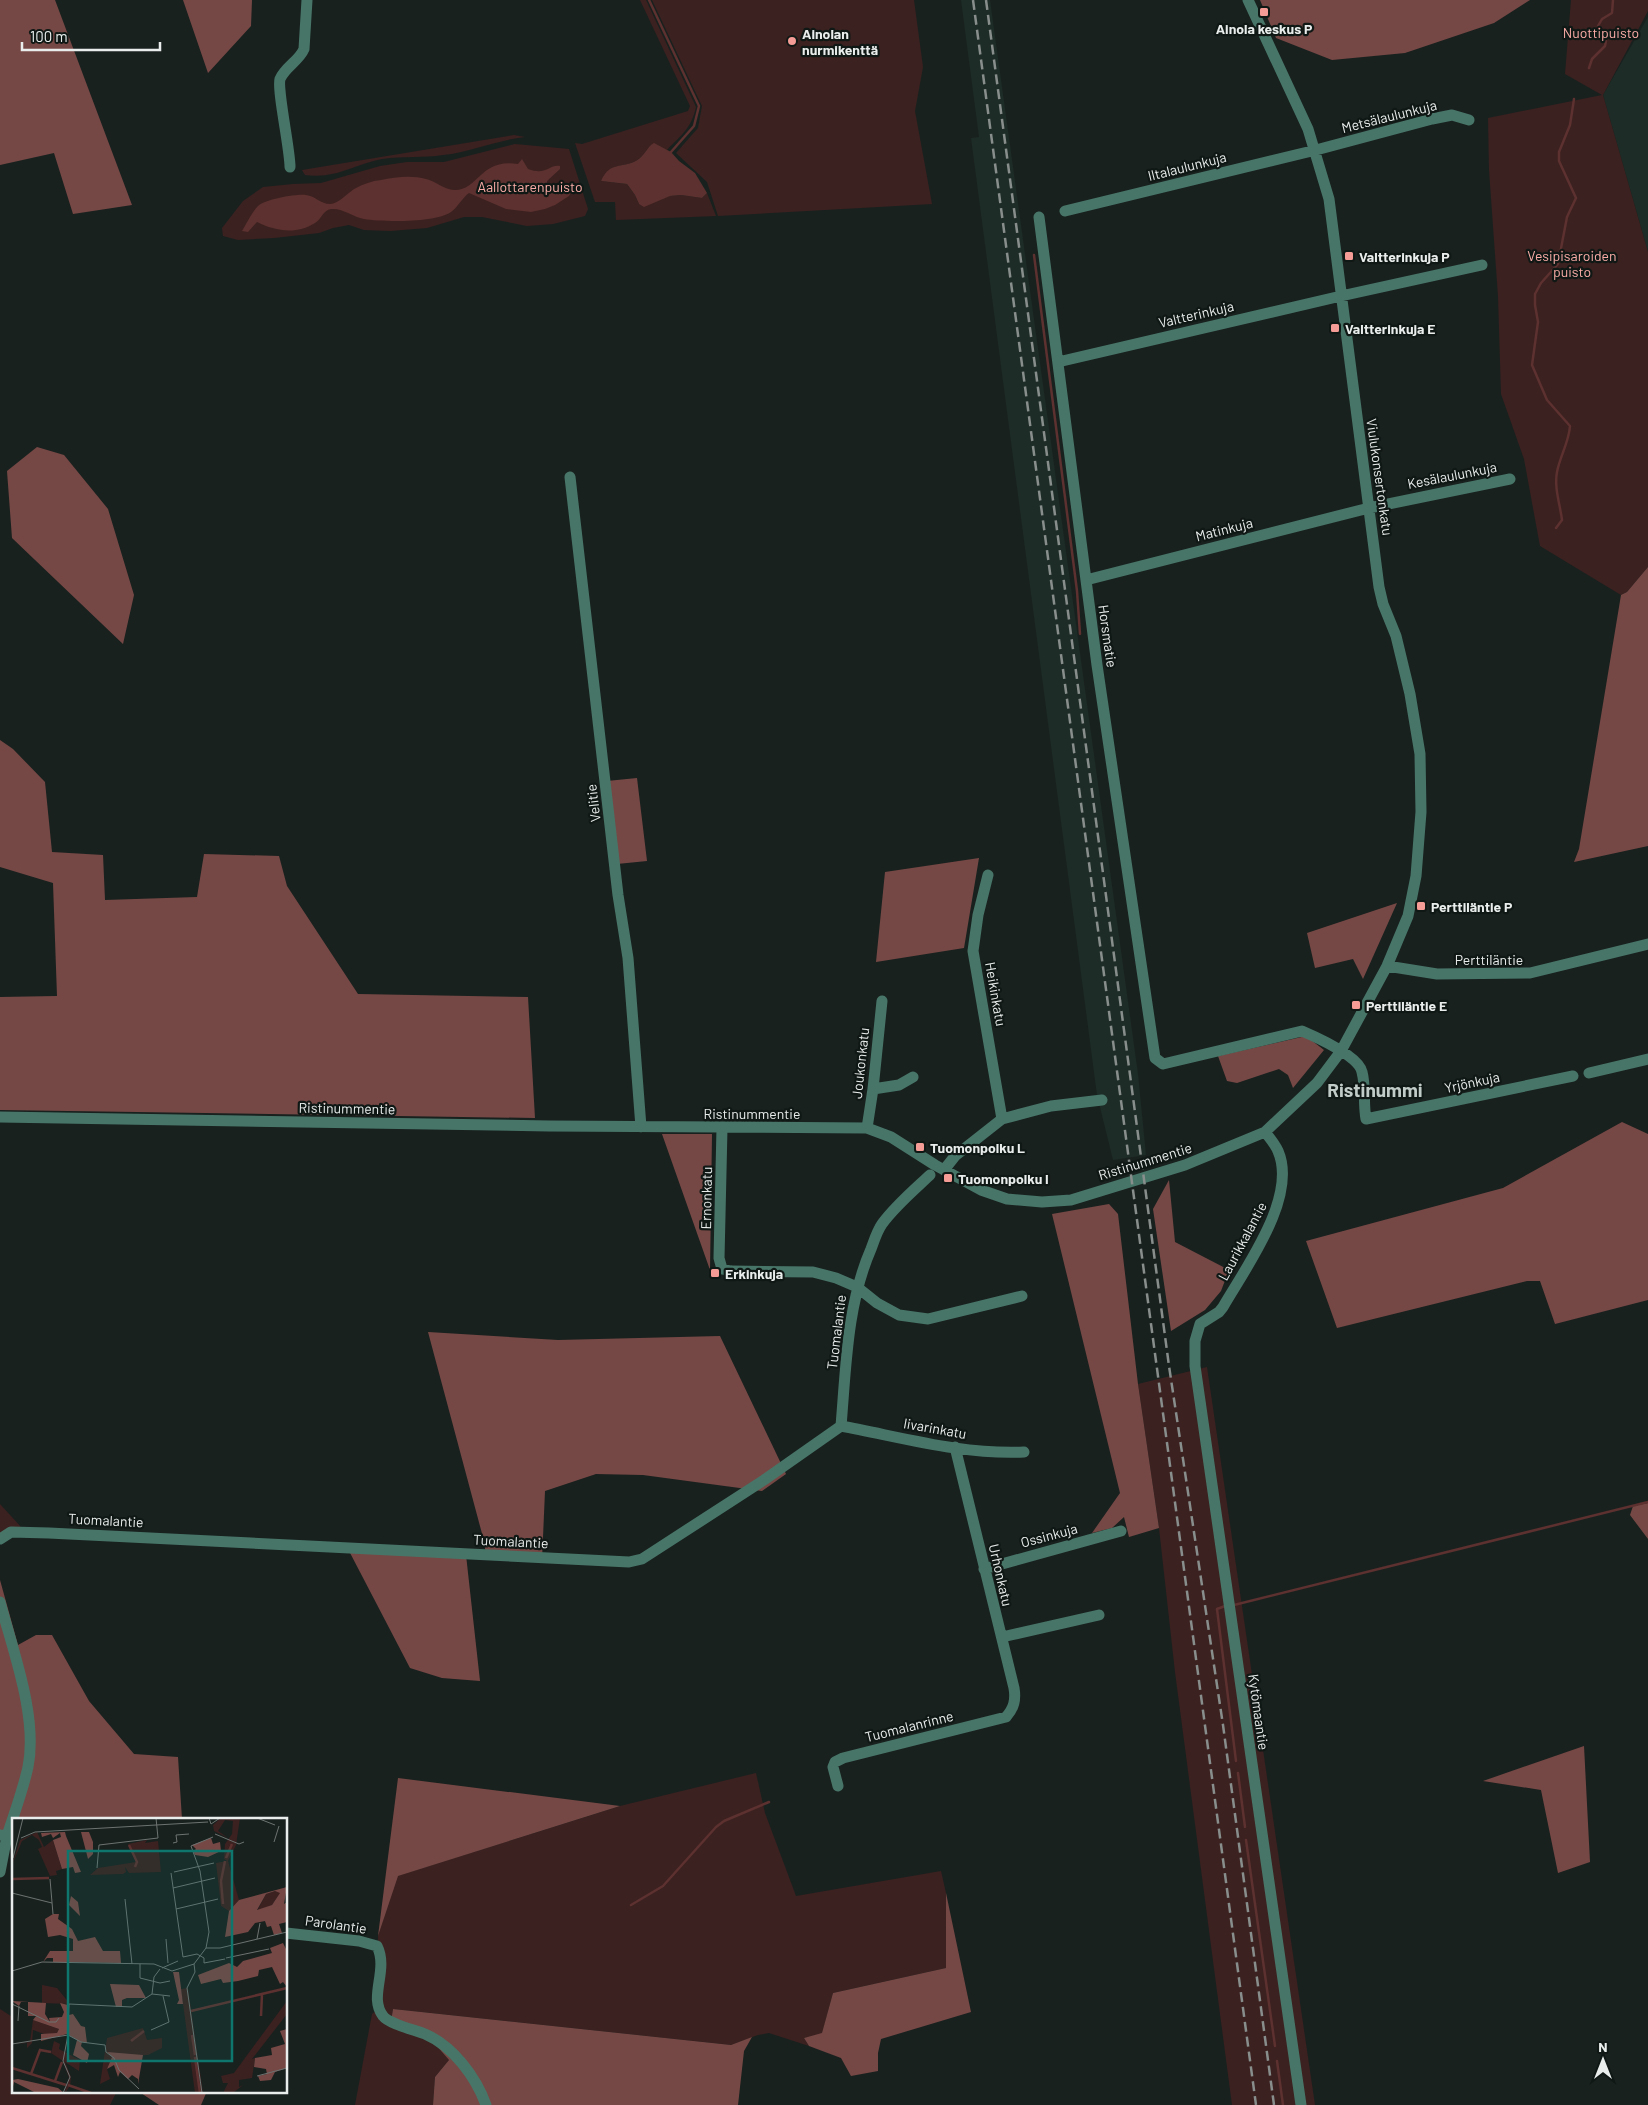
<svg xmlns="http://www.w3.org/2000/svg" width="1648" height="2105" viewBox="0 0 1648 2105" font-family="Barlow,sans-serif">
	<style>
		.built { fill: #1d2c27 }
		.green { fill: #3b2120 }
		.forest { fill: #764845 }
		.water { fill: #5c312f }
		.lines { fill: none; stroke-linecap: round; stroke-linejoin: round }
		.stream { stroke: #5c312f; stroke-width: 2.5 }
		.minor { stroke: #477668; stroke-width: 11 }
		.rail { stroke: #888e8c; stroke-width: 2.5; stroke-dasharray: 10 5; stroke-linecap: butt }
		.poi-dot { fill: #f59c96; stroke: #101815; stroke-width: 2 }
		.labels { text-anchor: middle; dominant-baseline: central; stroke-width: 4.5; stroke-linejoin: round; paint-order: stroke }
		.poi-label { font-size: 14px; font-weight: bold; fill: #e9eeed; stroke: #101815; text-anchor: start }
		.park-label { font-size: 14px; fill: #fcada8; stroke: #101815 }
		.street-label { font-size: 14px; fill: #e9eeed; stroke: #101815 }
		.district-label { font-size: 19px; font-weight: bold; fill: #c1cbc8; stroke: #101815 }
		.inset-river { fill: none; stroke: #5c312f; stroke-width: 2.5 }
		.inset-road { fill: none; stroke: #6c7371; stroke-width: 1 }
		.view { fill: #0f766e; fill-opacity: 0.15; stroke: #0f766e; stroke-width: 2.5 }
		.inset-edge { fill: none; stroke: #e9eeed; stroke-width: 2.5 }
	</style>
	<rect width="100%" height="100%" fill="#19211f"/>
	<path class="built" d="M961 0H990L1138 1074 1146 1155 1113 1160 1097 1095 971 138 979 137Z
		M1648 17V252L1603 95Z"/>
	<path class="green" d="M640 0H646L696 107C691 129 682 134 667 150L654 144C647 147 646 153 640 158 626 170 611 159 601 181L627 184 635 195 639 204 669 196 681 195 702 198 707 193 716 216 616 220 615 202H595L575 143 582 144 688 111 690 106Z
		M652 0H881V2V0H914L923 67 915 111 932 204 718 216 707 182 676 153 698 128 702 106Z
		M1571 0H1648V11L1603 95 1648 252V567L1627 592 1621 595 1540 546 1524 459 1501 394 1498 296 1489 170 1488 118 1602 95 1565 74Z
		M514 135 525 137C497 140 471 152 443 155 423 158 403 156 382 159 352 165 337 179 305 175L302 170Z
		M515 144 569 149 588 209 585 216 553 224 527 226 482 217H464L427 228 390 231 364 230 349 225 333 228 319 233 274 238 238 240 223 236 222 228 243 201 263 187 293 184 321 183 380 166 407 162H444Z
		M1207 1367 1315 2105H1232L1175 1672 1159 1528 1138 1384Z
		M0 1504 21 1527 0 1540Z
		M756 1773 765 1813 796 1896 941 1871 946 1893V1968L833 1993 822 2034 804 2038 809 2046 769 2033 758 2035 731 2045 393 2009 391 2022 428 2036 449 2060 435 2077 433 2105H355L372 2014 380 2007 378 1936 397 1876 620 1806Z
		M0 2009 14 2018V2091H117L110 2105H0Z"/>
	<path class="forest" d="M0 0H55L132 205 73 214 54 153 0 165Z
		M183 0H252L251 26 208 73Z
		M1260 0H1530L1494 23 1405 53 1332 60 1276 38Z
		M37 447 64 455 108 509 134 595 123 644 12 538 7 471Z
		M1648 567V846L1574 862 1579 849 1621 595 1627 592Z
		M0 740 13 749 45 782 52 852 103 855 105 900 197 897 204 854 279 856 287 886 358 994 528 997 535 1118 0 1110V997L57 996 53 883 0 867Z
		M637 778 647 861 617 864 607 781Z
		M979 858 964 948 876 962 885 872Z
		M1397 903 1363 979 1353 959 1315 968 1307 933Z
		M1306 1036 1324 1050 1293 1088 1288 1075 1279 1069 1237 1083 1227 1081 1218 1056Z
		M1622 1122 1648 1134V1300L1555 1324 1540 1281H1527L1337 1328 1306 1241 1503 1188Z
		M662 1134H712L710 1270Z
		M1169 1180 1175 1242 1229 1270 1221 1291 1205 1310 1171 1331 1153 1209Z
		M1109 1204 1118 1214 1138 1384 1159 1528 1129 1537 1124 1517 1112 1528 1092 1533 1120 1493 1052 1214Z
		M428 1332 558 1340 720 1336 786 1474 762 1491 643 1475 596 1474 545 1491 542 1560 486 1556 484 1541Z
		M1648 1503V1539L1630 1515 1633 1506Z
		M348 1549 466 1555 480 1681 442 1678 410 1668Z
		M0 1580 18 1645 36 1635H52L89 1701 134 1754 178 1757 182 1819H14V1832L0 1830Z
		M1584 1746 1590 1862 1558 1873 1541 1790 1483 1781Z
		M398 1778 620 1806 398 1876 378 1936Z
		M946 1893 971 2012 881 2039 878 2053V2071L851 2076 841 2058 809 2046 804 2038 822 2033 833 1993 946 1968Z
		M393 2009 731 2045 752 2037 744 2051 738 2105H433L435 2077 449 2060 428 2036 391 2022Z
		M138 2091H207L201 2105H159Z"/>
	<path class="water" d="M654 143 671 152 679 161 695 173 707 193 702 198 681 195 670 196 644 207 639 204 635 195 627 184 601 181C610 159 626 170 640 158 646 153 647 147 654 143Z
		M522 159 528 169C547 176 549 164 560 166V169L547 181V184L553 190 569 188 571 192 569 196 555 205 545 209 531 212 506 209 469 193C462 198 458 207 451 212 436 223 382 222 364 219 353 217 343 208 331 209 323 210 321 220 315 223 296 235 275 231 257 222L248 232 242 231C247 223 252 212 258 206 266 199 296 194 306 195 315 196 321 204 330 204 339 204 348 192 356 188 363 184 372 181 381 180 395 177 412 175 426 179 435 181 445 190 454 190 479 191 479 158 518 164Z"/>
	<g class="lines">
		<path class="stream" d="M649 0 699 106 694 126 671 152
			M1589 68 1592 59 1605 46 1606 41 1598 26 1602 19 1612 13 1613 0
			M1034 255 1077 591 1080 634
			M1556 528 1562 520C1560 504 1554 488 1557 472 1560 456 1569 442 1570 426L1547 400 1532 365 1538 322 1535 305V294L1541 283 1558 264 1567 217 1576 198 1559 161V152L1570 125 1574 99
			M1234 1605 1648 1502
			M1225 1606 1217 1609 1236 1761
			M1238 1773 1245 1827
			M1246 1840 1275 2046
			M631 1905 663 1886 716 1827 724 1821 769 1802
			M1277 2061 1283 2105"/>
		<path class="minor" d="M290 167C290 149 277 90 280 79 285 67 299 61 304 49L307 0
			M1065 211 1316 150 1432 119 1452 115 1469 120
			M1039 217 1097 665 1155 1058 1163 1064 1302 1031C1316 1037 1359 1056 1362 1072 1366 1087 1363 1103 1366 1119L1573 1076
			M1058 362 1341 296 1482 265
			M570 477 618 895 628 958 641 1127
			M1086 580 1369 508 1510 479
			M988 875 978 915 973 951 1002 1119
			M1387 966 1437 974 1530 973 1648 944
			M1589 1073 1648 1059
			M873 1089 899 1085 913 1077
			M0 1117 549 1126 867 1128 891 1137 935 1165 981 1190 1007 1199 1042 1202 1071 1200 1185 1165 1265 1132 1317 1083 1341 1051 1387 966 1408 916 1416 876 1421 812 1420 754 1410 694 1396 636 1383 604 1379 587 1329 199 1308 129 1248 0
			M722 1128 719 1258 722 1269 731 1271 813 1272 836 1278 857 1287 877 1303 899 1315 928 1319 1022 1296
			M867 1128 873 1089 882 1001
			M1265 1132C1270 1138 1275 1144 1278 1151 1298 1197 1246 1267 1223 1307L1219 1312 1200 1324 1195 1341V1366L1301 2105
			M944 1170 955 1156 1002 1119 1051 1106 1102 1100
			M841 1426C901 1437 963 1455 1024 1452
			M0 1539 11 1532 49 1533 629 1562 642 1559 764 1480 841 1426C846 1367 847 1304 871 1249 874 1241 877 1231 882 1224 895 1206 914 1190 930 1175
			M984 1569 1121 1531
			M0 1602C13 1651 38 1717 28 1767 23 1790 14 1814 7 1836L0 1835
			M1002 1637 1099 1615
			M838 1786 833 1767 835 1762 843 1758 1006 1717C1014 1708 1016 1700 1014 1688L955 1447
			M0 1872 7 1836 12 1839
			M286 1933 359 1941 377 1946C389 1970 368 1997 383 2016 389 2024 415 2030 425 2034 453 2046 476 2077 486 2105"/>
		<path class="rail" d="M973 0 1256 2105
			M986 0 1169 1366 1223 1725 1274 2105"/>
	</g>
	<g class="poi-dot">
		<rect x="1259" y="7" width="10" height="10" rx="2.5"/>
		<circle cx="792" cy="41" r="5"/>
		<rect x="1344" y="251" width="10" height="10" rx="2.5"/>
		<rect x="1330" y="323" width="10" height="10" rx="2.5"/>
		<rect x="1416" y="901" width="10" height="10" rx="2.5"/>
		<rect x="1351" y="1000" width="10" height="10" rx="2.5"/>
		<rect x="915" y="1142" width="10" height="10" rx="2.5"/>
		<rect x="943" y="1173" width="10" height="10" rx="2.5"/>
		<rect x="710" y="1268" width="10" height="10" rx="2.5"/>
	</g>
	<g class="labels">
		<g class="poi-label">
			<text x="1264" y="28" text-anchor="middle">Ainola keskus P</text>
			<text x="802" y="33">Ainolan<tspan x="802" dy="16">nurmikenttä</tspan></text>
			<text x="1359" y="256">Valtterinkuja P</text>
			<text x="1345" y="328">Valtterinkuja E</text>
			<text x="1431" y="906">Perttiläntie P</text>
			<text x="1366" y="1005">Perttiläntie E</text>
			<text x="930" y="1147">Tuomonpolku L</text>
			<text x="958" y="1178">Tuomonpolku I</text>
			<text x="725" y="1273">Erkinkuja</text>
		</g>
		<g class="park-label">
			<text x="1601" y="32">Nuottipuisto</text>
			<text x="530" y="186">Aallottarenpuisto</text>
			<text x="1572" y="255">Vesipisaroiden<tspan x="1572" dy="16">puisto</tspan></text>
		</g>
		<g class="street-label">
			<text transform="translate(1389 116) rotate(-14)">Metsälaulunkuja</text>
			<text transform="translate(1187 166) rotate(-14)">Iltalaulunkuja</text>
			<text transform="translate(1196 314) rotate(-13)">Valtterinkuja</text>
			<text transform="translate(1452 475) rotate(-11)">Kesälaulunkuja</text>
			<text transform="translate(1380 477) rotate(82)">Viulukonsertonkatu</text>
			<text transform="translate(1224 529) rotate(-14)">Matinkuja</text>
			<text transform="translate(1108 636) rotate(82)">Horsmatie</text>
			<text transform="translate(593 803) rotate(-97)">Velitie</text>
			<text x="1489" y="959">Perttiläntie</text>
			<text transform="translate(996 994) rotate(80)">Heikinkatu</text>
			<text transform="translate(860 1063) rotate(-84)">Joukonkatu</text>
			<text transform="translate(1472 1082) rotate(-12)">Yrjönkuja</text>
			<text transform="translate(347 1108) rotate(1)">Ristinummentie</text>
			<text x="752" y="1113">Ristinummentie</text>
			<text transform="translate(1145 1161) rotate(-17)">Ristinummentie</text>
			<text transform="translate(706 1198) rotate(-89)">Ernonkatu</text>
			<text transform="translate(1242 1241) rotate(-62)">Laurikkalantie</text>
			<text transform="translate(836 1332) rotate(-83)">Tuomalantie</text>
			<text transform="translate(935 1428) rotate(10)">Iivarinkatu</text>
			<text transform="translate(106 1520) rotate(3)">Tuomalantie</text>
			<text transform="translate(1049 1535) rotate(-15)">Ossinkuja</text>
			<text transform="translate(511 1541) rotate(3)">Tuomalantie</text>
			<text transform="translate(1001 1575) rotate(77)">Urhonkatu</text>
			<text transform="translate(1259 1712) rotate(82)">Kytömaantie</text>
			<text transform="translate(909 1726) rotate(-14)">Tuomalanrinne</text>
			<text transform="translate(336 1924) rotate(8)">Parolantie</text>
		</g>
		<g class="district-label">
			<text x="1375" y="1089">Ristinummi</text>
		</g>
	</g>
	<g transform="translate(12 1818)">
		<rect width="275" height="275" fill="#19211f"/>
		<path d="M209 0H228L224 27 216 43 227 82 217 93 209 88 204 45 215 43 212 41 213 26 220 16 221 3 213 2 206 13 216 20 202 13 201 7ZM25 14 32 29 41 22 50 51 44 53 45 57 38 58 26 31 30 29 27 22 20 17 10 23 0 47 8 22ZM135 22 133 25 146 23 149 54 117 55 113 49 114 54 111 56 78 57 86 50 124 44 116 26ZM263 73 269 74 260 87 245 93 254 76ZM30 167 45 170 58 186 30 185ZM176 170 191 275H183L169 171ZM275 183V196L240 241 243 240 240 260 227 262V269L231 267 221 275H211L216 265H211L209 258 222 255ZM21 202 47 211 45 215 35 217 21 212 20 225 15 230V225L5 226 18 224ZM131 210 135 222 150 220V230L136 237 100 239 95 251 98 261 88 266 95 220ZM42 223 48 226 47 231 68 242 67 253 53 244 59 259 58 268 53 275 54 267 0 250 55 266 57 260 51 243 39 235Z" fill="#3b2120"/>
		<path d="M53 14 54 18 69 54 63 55 61 49 50 51 41 22 49 19 48 15 41 20 39 16 30 19 29 15ZM69 14H77L81 24V36L76 41ZM199 20 201 26 208 24 209 33 196 39 183 37 181 33 184 31 180 27ZM275 69 272 86 275 84V104L267 106 270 115 262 117 259 108 255 109 253 103 243 105 236 114 213 119 217 93 227 82ZM263 73 268 75 260 87 245 92 254 76ZM59 78 66 84 68 98 57 87ZM41 96H47L46 101 60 111 66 123 83 119 91 133H108L109 145 41 144V140H35L31 144 38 133H61V121L48 117 36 119 33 101ZM271 125 275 133V169L271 164 268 166 260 149 247 152 246 158 226 163 211 165 209 161 189 166 186 157 217 145 225 149 231 143 260 135 258 130ZM161 154H167L171 186H165L167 182ZM98 166 127 167 134 180H115L110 182V189H104ZM0 183 34 185 33 196 38 204 37 200 50 199 52 194 48 185 56 187 57 197 61 196 69 208 73 209 75 225 70 224 69 228 77 236 75 245 61 237 65 222 55 216 29 223V216L45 215 47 211 21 202 24 198H16V184H9L7 188ZM275 211V250L263 254 259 262 248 263 246 258 255 256 254 251 242 249 243 240 260 237 259 230 273 226 268 213ZM95 234 131 237 126 266V261L120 257 116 261 108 254 106 259 102 247 95 251 100 239ZM6 261 46 270 52 275H24L2 264 0 273V262Z" fill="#764845" fill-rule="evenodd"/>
		<path class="inset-river" d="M117 27 125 44 123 49M214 40 220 26M0 61 37 60M211 86 209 63 213 43M179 193 275 170M249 198 250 176M180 217 183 237M119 223 132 213M183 239 188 275M0 250 54 267M19 256 28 232 39 234M43 263 50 244M56 267 79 275"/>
		<path class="inset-road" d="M197 0 199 6 208 0M245 0 263 7M203 16 227 26 232 24M9 20 23 14 196 4M262 24 267 8M161 25 165 24 164 17 177 16M1 40 11 0M85 50 87 27 146 20 144 0M162 54 202 45M159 55 171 139 185 136 192 140V145L213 141M38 61 41 96M161 70 203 60M0 75 40 85M113 81 120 146M164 91 206 81M154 121 156 145M245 121 248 105M194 130H208L275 114M214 140 257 131M128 146V160L148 165 158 163M182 146 183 154 175 170 190 275M150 150 166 143M0 153 30 144 142 146 160 153 182 146 194 130 197 114 188 53 179 28 201 19M140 176 158 178M0 186 37 204H44L47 200M6 203 7 188M139 212 157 204 151 178M0 226 56 217 57 186 120 189 140 176 142 159 148 151M245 258 275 250M51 275 58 259 51 243 56 217 69 224 93 227 94 234 102 240 107 252 127 271"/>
		<path class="view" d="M56 33H220V243H56Z"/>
		<rect width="275" height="275" class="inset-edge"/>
	</g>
	<g transform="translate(1603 2060)" stroke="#101815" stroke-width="4" paint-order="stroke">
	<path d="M0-4L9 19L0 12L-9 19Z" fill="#e9eeed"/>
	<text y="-8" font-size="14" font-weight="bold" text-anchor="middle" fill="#e9eeed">N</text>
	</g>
	<path d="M22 42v8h138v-8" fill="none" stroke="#e9eeed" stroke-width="2.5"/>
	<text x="30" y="42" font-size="15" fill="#e9eeed" stroke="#101815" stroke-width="4" paint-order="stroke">100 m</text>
</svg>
